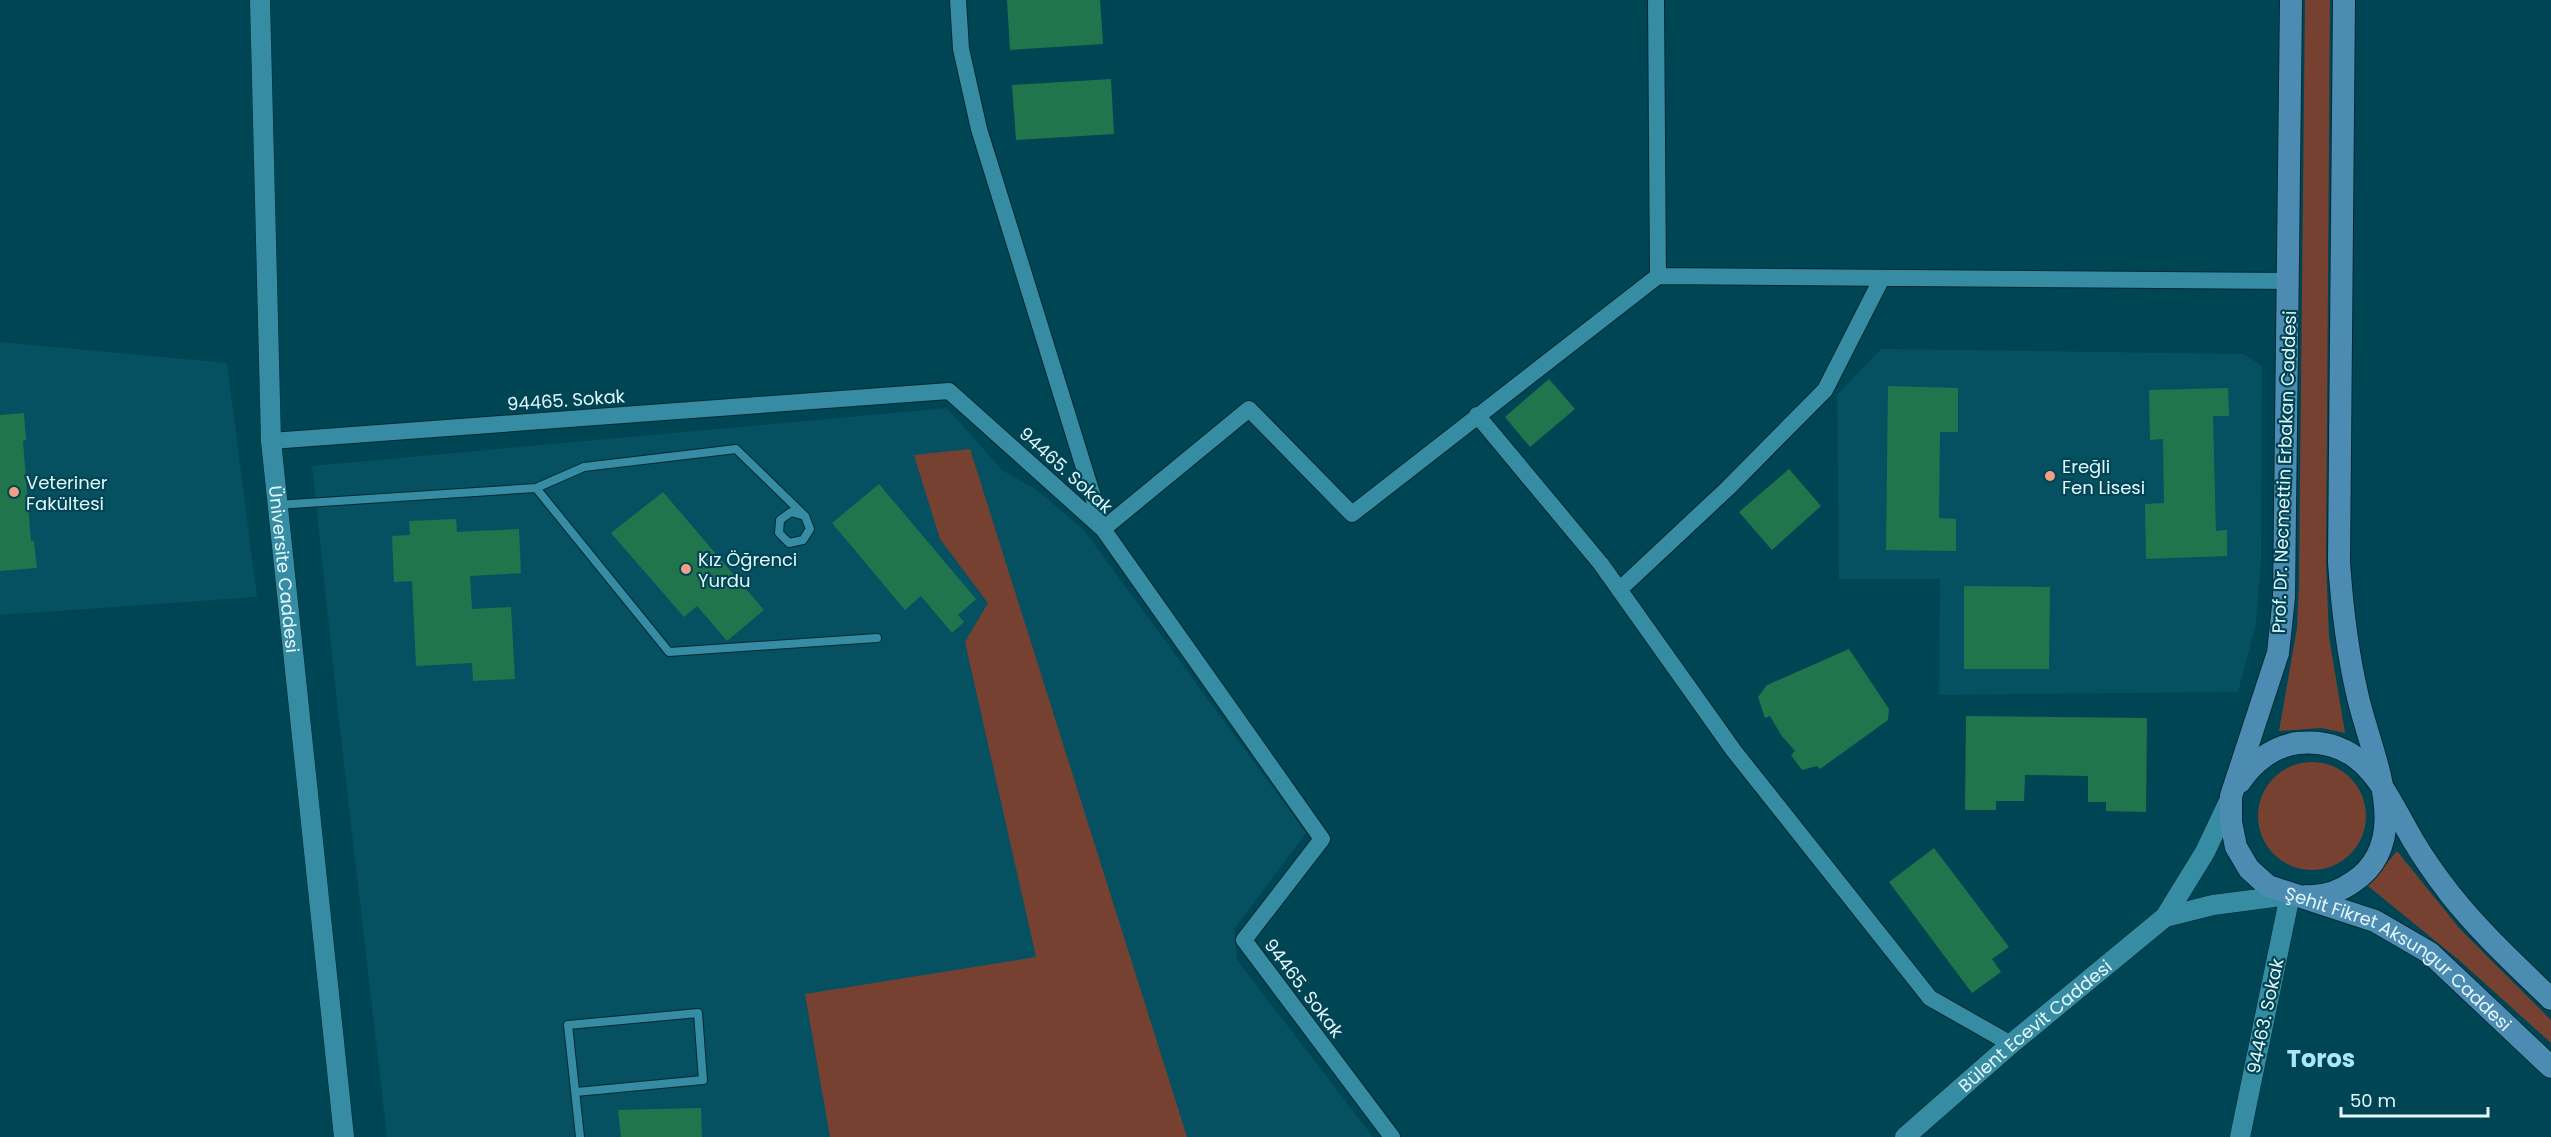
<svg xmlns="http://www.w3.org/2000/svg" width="2551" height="1137" viewBox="0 0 2551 1137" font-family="Poppins,sans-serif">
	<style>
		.built { fill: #055162 }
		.green { fill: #774131 }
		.building { fill: #21754d }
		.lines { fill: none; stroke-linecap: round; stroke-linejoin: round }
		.service-casing { stroke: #032932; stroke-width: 10 }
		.minor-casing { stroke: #032932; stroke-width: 18 }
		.tertiary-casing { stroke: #032932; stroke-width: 21 }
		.secondary-casing { stroke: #032932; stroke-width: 24 }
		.service { stroke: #368ca2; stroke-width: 8 }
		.minor { stroke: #368ca2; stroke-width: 16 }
		.tertiary { stroke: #368ca2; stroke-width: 20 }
		.secondary { stroke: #4d8cb2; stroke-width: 22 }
		.poi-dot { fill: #f39f84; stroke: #004554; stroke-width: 2 }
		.labels { text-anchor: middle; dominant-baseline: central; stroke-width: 4.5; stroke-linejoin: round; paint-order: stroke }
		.street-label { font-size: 18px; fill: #e3f7fc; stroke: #004554 }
		.poi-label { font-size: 18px; fill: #e3f7fc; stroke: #004554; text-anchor: start }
		.district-label { font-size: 24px; font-weight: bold; fill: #abe7f9; stroke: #004554 }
	</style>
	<rect width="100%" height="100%" fill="#004554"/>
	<path class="built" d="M0 342 227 363 257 597 0 615Z
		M1881 349 2243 354 2262 366 2261 557 2256 624 2238 692 1939 695 1940 579H1839L1837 395Z
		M947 408 1002 470 1037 490 1084 530 1306 833 1234 929 1237 960 1373 1137H387L338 712 312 466Z"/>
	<path class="green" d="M2305 0H2330L2326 562 2329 637 2345 733 2321 728 2279 731 2297 628 2299 584Z
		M970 449 1187 1137H830L805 994 1036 957 965 642 988 603 940 539 914 455Z
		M2258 816a54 54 0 1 1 108 0a54 54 0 1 1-108 0Z
		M2397 851 2460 929 2551 1020V1043L2460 961 2368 886Z"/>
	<path class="building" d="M1007 0H1100L1103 44 1010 50Z
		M1111 79 1114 134 1016 140 1012 85Z
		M1549 379 1575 409 1530 447 1505 417Z
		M1888 386 1958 388V432H1940L1939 518 1956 519V551L1886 550Z
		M2228 388 2229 416H2213L2216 531 2227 530V556L2146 559 2145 504 2164 503 2163 439 2150 440 2149 390Z
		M24 413 26 440 23 441 31 541H34L37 568 0 571V415Z
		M1789 469 1821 506 1772 550 1739 512Z
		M879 484 976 599 958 615 964 622 952 633 921 596 905 610 832 523Z
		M663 492 764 610 727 641 697 606 684 617 611 533Z
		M456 519 457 532 519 529 521 573 470 576 472 609 511 607 515 679 473 681 472 663 416 666 412 581 394 582 392 536 410 535 409 521Z
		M1964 586 2050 587 2049 669H1964Z
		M1849 649 1889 709 1888 720 1820 769 1817 766 1802 770 1791 755 1795 751 1781 735 1770 716 1765 718 1758 697 1767 685Z
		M1966 716 2147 718 2146 812 2106 811V802H2088V776L2025 775 2024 801H1996V810H1965Z
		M1934 848 2009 947 1992 959 2001 972 1972 993 1889 882Z
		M701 1108 702 1137H621L618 1110Z"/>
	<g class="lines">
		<defs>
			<path id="service" d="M536 488 584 467 736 449 805 516 810 529 803 540 789 543 779 533 780 520 791 512 805 516
				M276 505 536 488 669 652 877 638
				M576 1092 703 1080 698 1013 568 1025 580 1137"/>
			<path id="minor" d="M958 0 961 49 979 129 1103 529 1249 409 1352 514 1658 276 2289 281
				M1656 0 1658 276
				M1477 415 1601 564 1734 751 1930 998 2011 1044
				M271 441 949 391 1103 529 1322 839 1244 940 1392 1137
				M1619 590 1728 488 1825 390 1882 278"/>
			<g id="tertiary">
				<path id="s1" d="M260 0 271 441 344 1137"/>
				<path d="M2165 917 2213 905 2290 895 2240 1137"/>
				<path id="s2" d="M1905 1137 2011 1044 2165 917 2205 852 2230 799"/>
			</g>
			<g id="secondary">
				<path id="s3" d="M2291 0 2284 597 2278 653 2231 796V822L2236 847 2249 869 2268 886 2375 921 2430 953 2551 1067"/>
				<path d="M2240 782C2253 762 2274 746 2298 743 2366 736 2385 793 2414 842 2424 859 2437 877 2450 894 2480 932 2516 965 2551 999"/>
				<path d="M2306 896C2323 897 2339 892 2353 882 2417 840 2369 751 2357 693 2347 650 2342 605 2339 562L2344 0"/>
			</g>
		</defs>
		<use href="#service" class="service-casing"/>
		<use href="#minor" class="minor-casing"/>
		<use href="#tertiary" class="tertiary-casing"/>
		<use href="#secondary" class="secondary-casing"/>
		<use href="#service" class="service"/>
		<use href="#minor" class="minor"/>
		<use href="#tertiary" class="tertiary"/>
		<use href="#secondary" class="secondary"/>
	</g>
	<g class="poi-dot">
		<circle cx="2050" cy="476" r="6"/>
		<circle cx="14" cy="492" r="6"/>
		<circle cx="686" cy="569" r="6"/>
	</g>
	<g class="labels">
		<g class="street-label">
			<text transform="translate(566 400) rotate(-4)">94465. Sokak</text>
			<text transform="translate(1066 470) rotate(42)">94465. Sokak</text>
			<text transform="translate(2284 472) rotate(-88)">Prof. Dr. Necmettin Erbakan Caddesi</text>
			<text stroke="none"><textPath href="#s1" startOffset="570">Üniversite Caddesi</textPath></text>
			<text stroke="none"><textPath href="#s3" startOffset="1058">Şehit Fikret Aksungur Caddesi</textPath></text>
			<text transform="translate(1304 988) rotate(53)">94465. Sokak</text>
			<text transform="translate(2265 1016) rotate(-78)">94463. Sokak</text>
			<text stroke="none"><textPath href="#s2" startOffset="171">Bülent Ecevit Caddesi</textPath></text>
		</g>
		<g class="poi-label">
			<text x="2062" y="466">Ereğli<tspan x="2062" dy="21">Fen Lisesi</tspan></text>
			<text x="26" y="482">Veteriner<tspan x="26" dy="21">Fakültesi</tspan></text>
			<text x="698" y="559">Kız Öğrenci<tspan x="698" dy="21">Yurdu</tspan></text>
		</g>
		<g class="district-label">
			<text x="2321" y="1058">Toros</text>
		</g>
	</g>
	<path d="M2341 1107v9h147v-9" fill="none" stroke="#e3f7fc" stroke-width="3"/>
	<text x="2350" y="1107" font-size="18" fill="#e3f7fc" stroke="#004554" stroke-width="4.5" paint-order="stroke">50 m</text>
</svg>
